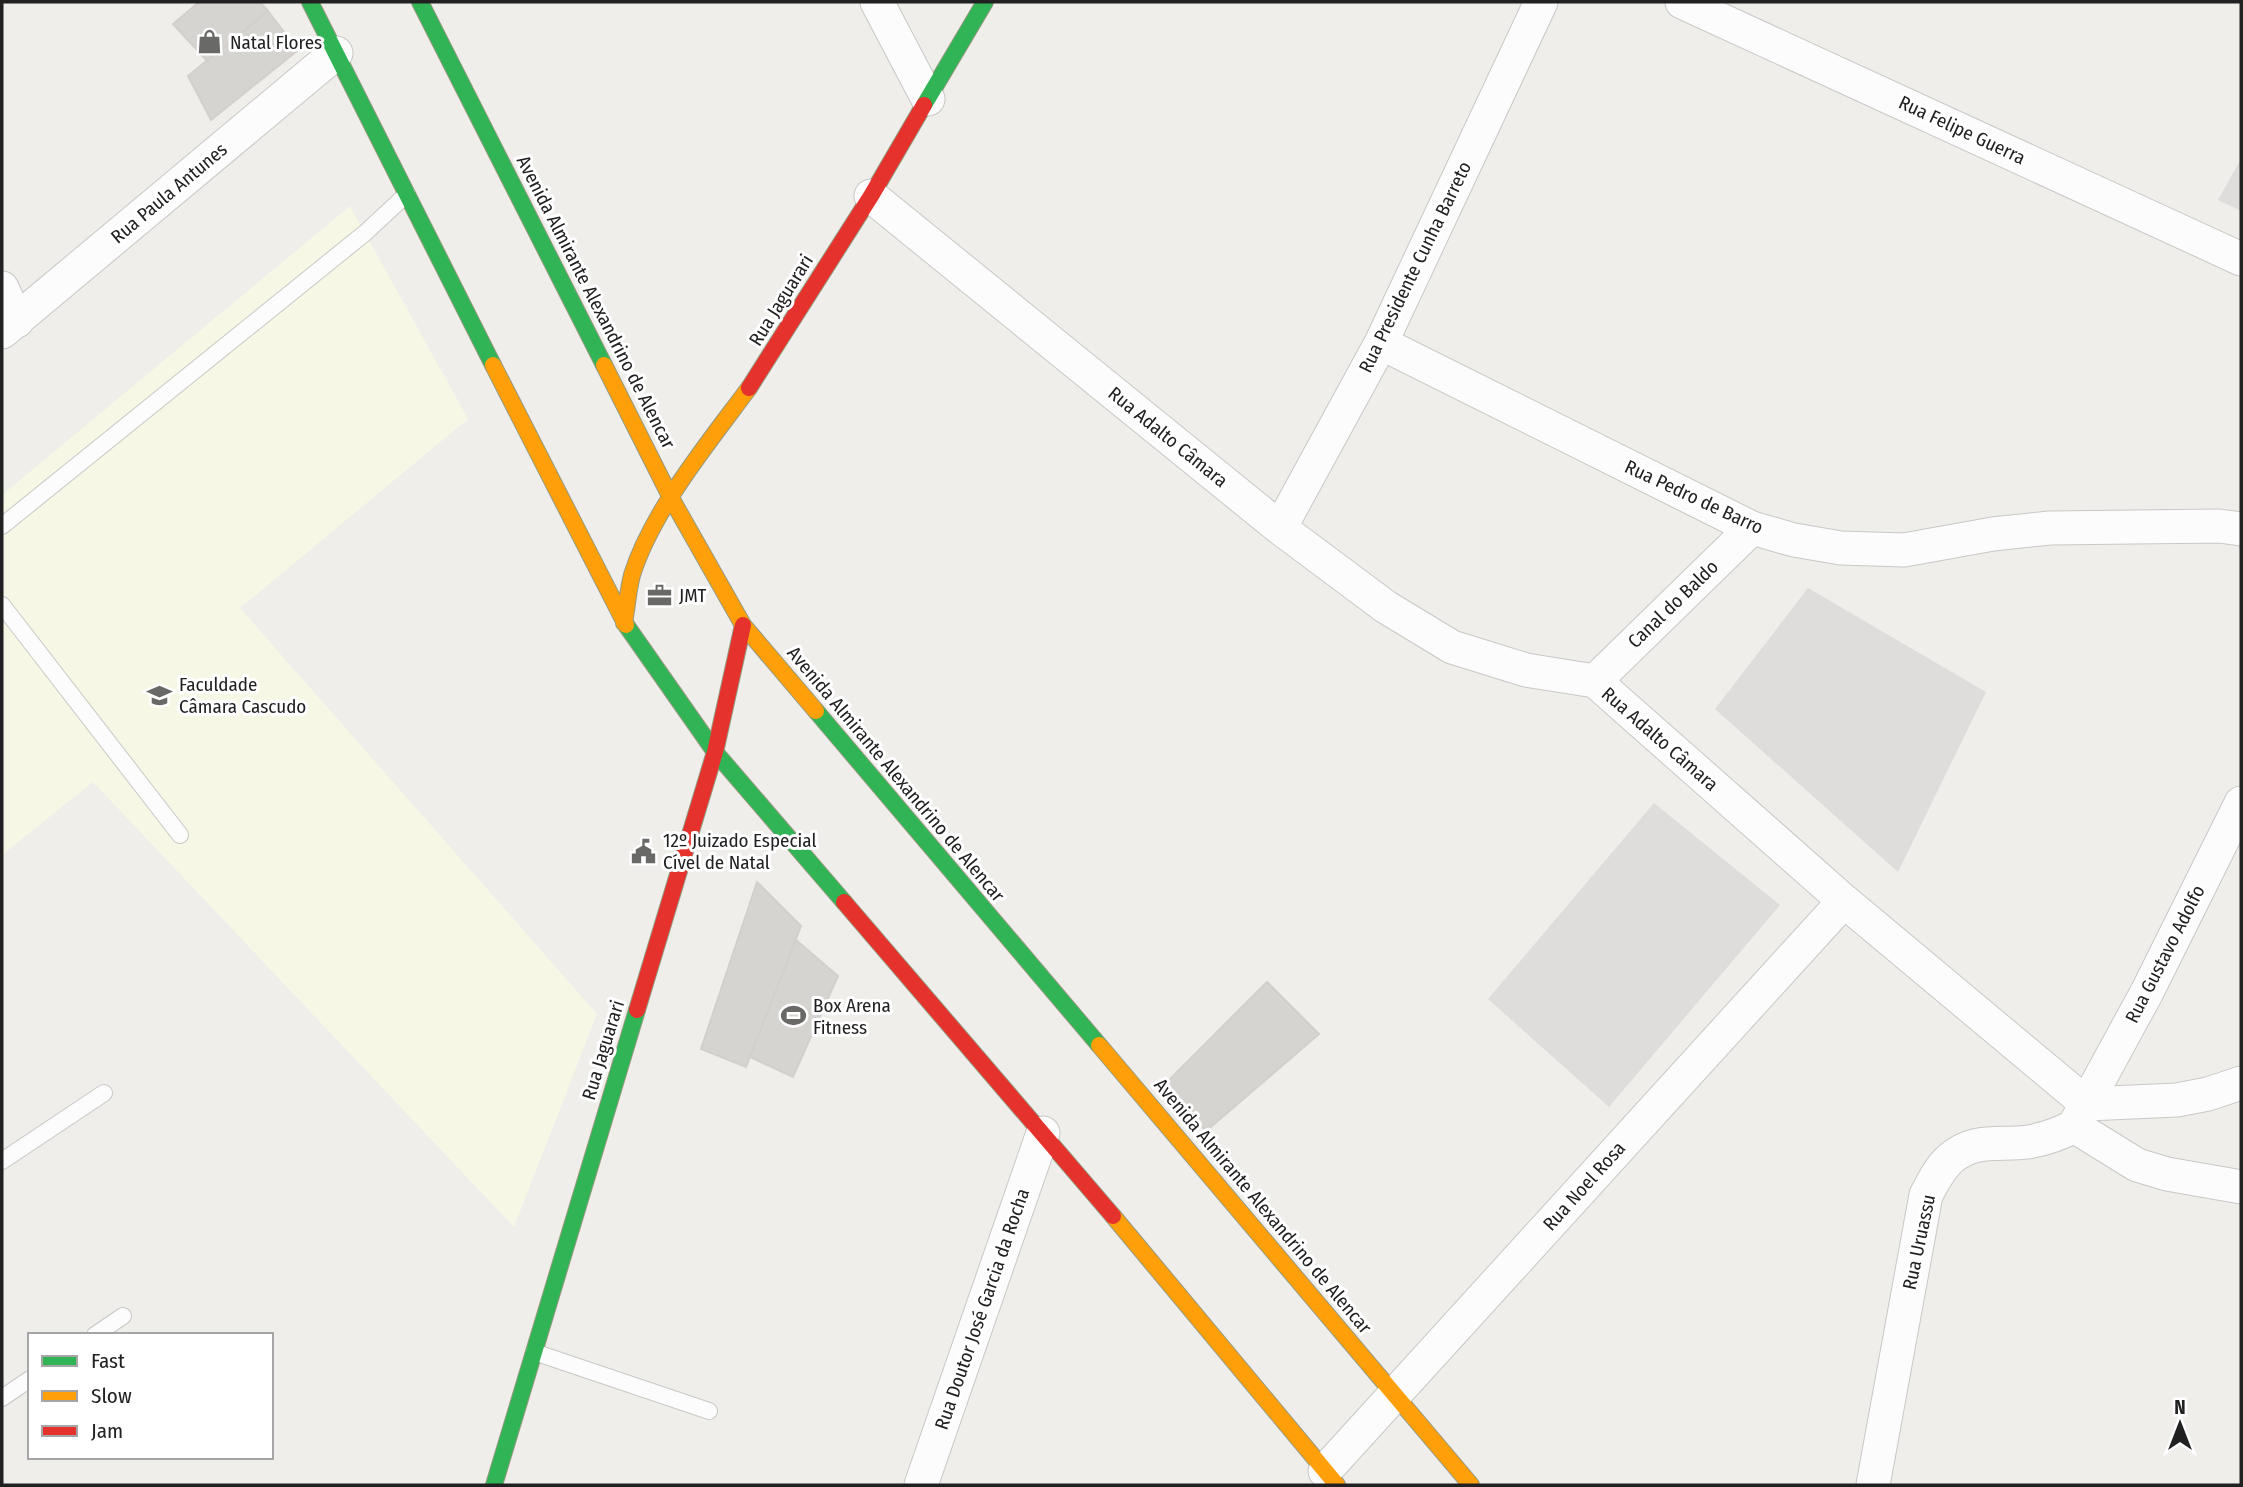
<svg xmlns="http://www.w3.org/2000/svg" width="2243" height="1487" viewBox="0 0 2243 1487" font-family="'Fira Sans Condensed',sans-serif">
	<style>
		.residential { fill: #dedddb }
		.education { fill: #f7f7e6 }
		.building { fill: #d6d4d1; stroke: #d3d0cb; stroke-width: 2 }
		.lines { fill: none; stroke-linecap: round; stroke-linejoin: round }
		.lane-casing { stroke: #c8c8c6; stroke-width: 18 }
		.street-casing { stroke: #c8c8c6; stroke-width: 35 }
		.fast-casing { stroke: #969a80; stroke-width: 18 }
		.slow-casing { stroke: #969a80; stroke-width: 18 }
		.jam-casing { stroke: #969a80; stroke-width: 18 }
		.lane { stroke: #fdfcfc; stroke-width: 16 }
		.street { stroke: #fdfcfc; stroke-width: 33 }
		.fast { stroke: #30b455; stroke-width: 16 }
		.slow { stroke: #ff9f0a; stroke-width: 16 }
		.jam { stroke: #e5322d; stroke-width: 16 }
		.labels { text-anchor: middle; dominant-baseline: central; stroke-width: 6; stroke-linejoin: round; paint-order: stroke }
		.poi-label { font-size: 19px; fill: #212121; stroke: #fff; text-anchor: start }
		.street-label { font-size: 19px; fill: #212121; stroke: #fff }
	</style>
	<rect width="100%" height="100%" fill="#efeeea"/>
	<path class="residential" d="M2241 159V211L2218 200Z
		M1808 588 1986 692 1898 872 1715 709Z
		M1654 803 1780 905 1609 1107 1488 999Z"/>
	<path class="education" d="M350 206 468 419 240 608 597 1014 514 1227 93 782 2 855V495Z"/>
	<path class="building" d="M199 2H260L268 11 207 61 173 24Z
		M268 11 298 50 211 120 188 76Z
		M757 882 801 926 746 1067 701 1049Z
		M796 940 838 976 793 1077 750 1057Z
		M1267 982 1319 1034 1206 1131 1165 1084Z"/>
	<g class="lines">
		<defs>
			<path id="lane" d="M2 526 365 233 407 194
				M2 605 180 835
				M2 1161 104 1093
				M95 1335 123 1316
				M534 1352 709 1411
				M2 1398 30 1379"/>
			<path id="street" d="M877 2 928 99
				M1682 2 2241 259
				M871 196 1280 528 1386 607 1452 647 1526 670 1595 681 1844 901 2087 1104 2177 1100 2208 1094 2241 1083
				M2 288 17 321
				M2 332 336 53
				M1381 343 1752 528 1794 540 1841 548 1904 550 1993 534 2050 528 2219 526 2241 529
				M1280 528 1381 343 1541 2
				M1595 681 1752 528
				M2074 1126 2137 1165 2167 1174 2241 1187
				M1325 1471 1844 901
				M921 1485 1043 1133
				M1873 1485 1926 1195C1933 1182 1939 1169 1950 1159 1975 1137 2000 1146 2028 1142 2045 1139 2060 1134 2074 1126L2147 992 2241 803"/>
			<path id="fast" d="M310 2 493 365
				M420 2 604 365
				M924 105 985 2
				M626 625 715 752 844 902
				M816 711 1099 1045
				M494 1485 637 1010"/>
			<path id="slow" d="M493 365 626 625
				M604 365 671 498 743 625 816 711
				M624 623C627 607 628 590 632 575 652 511 709 442 749 388
				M1099 1045 1471 1485
				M1113 1216 1337 1485"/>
			<path id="jam" d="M749 388 871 196 924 105
				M844 902 1113 1216
				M637 1010 715 752 743 625"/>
		</defs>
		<use href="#lane" class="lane-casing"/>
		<use href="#street" class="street-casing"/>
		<use href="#fast" class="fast-casing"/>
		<use href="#slow" class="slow-casing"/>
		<use href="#jam" class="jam-casing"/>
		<use href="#lane" class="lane"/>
		<use href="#street" class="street"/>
		<use href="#fast" class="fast"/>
		<use href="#slow" class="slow"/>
		<use href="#jam" class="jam"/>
	</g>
	<defs>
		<symbol id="shop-bare" viewBox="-9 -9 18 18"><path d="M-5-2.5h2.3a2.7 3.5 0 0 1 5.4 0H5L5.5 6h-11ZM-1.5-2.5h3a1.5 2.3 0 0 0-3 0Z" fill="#696967" stroke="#fff" stroke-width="2.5" paint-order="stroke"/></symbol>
		<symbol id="office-bare" viewBox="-9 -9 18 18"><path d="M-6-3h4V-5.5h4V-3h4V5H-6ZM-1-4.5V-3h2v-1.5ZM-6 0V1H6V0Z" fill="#696967" stroke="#fff" stroke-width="2.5" paint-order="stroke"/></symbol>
		<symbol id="university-bare" viewBox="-9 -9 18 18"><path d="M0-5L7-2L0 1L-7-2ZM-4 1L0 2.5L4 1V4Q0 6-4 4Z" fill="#696967" stroke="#fff" stroke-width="2.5" paint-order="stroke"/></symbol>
		<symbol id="civic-bare" viewBox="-9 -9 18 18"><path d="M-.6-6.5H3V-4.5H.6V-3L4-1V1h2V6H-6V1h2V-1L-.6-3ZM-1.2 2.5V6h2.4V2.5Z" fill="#696967" stroke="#fff" stroke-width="2.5" paint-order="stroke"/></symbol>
		<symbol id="stadium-bare" viewBox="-9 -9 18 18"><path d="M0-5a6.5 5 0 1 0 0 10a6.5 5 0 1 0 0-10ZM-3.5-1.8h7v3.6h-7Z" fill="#696967" stroke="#fff" stroke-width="2.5" paint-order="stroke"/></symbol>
	</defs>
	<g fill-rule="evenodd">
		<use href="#shop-bare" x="192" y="24" width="35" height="35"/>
		<use href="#office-bare" x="642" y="578" width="35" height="35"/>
		<use href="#university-bare" x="142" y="678" width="35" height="35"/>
		<use href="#civic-bare" x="626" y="834" width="35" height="35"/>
		<use href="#stadium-bare" x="776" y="998" width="35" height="35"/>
	</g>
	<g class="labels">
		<g class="poi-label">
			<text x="230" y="42">Natal Flores</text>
			<text x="679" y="595">JMT</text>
			<text x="179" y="684">Faculdade<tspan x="179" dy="22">Câmara Cascudo</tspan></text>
			<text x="663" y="840">12º Juizado Especial<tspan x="663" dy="22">Cível de Natal</tspan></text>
			<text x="813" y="1005">Box Arena<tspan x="813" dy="22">Fitness</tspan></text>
		</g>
		<g class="street-label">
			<text transform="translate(1962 130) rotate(25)">Rua Felipe Guerra</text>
			<text transform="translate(169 193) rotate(-40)">Rua Paula Antunes</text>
			<text transform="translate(1415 267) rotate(-64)">Rua Presidente Cunha Barreto</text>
			<text transform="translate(781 300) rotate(-58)">Rua Jaguarari</text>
			<text transform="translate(596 302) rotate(63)">Avenida Almirante Alexandrino de Alencar</text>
			<text transform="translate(1168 437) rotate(39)">Rua Adalto Câmara</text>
			<text transform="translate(1694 497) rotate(25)">Rua Pedro de Barro</text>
			<text transform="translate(1673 604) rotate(-44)">Canal do Baldo</text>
			<text transform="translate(1660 739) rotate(41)">Rua Adalto Câmara</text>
			<text transform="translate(896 774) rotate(50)">Avenida Almirante Alexandrino de Alencar</text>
			<text transform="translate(2165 954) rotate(-63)">Rua Gustavo Adolfo</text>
			<text transform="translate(603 1050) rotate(-73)">Rua Jaguarari</text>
			<text transform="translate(1584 1186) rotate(-48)">Rua Noel Rosa</text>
			<text transform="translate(1263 1206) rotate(50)">Avenida Almirante Alexandrino de Alencar</text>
			<text transform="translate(1919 1242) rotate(-78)">Rua Uruassu</text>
			<text transform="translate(982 1309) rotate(-71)">Rua Doutor José Garcia da Rocha</text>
		</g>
	</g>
	<rect width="2243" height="1487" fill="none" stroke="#212121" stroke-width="7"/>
	<rect x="28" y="1333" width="245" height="126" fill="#ffffff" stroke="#a6a6a6" stroke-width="2"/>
	<rect x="42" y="1356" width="35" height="10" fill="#30b455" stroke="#a6a6a6" stroke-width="2"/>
	<text x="91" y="1368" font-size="21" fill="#212121">Fast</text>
	<rect x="42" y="1391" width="35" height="10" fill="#ff9f0a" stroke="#a6a6a6" stroke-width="2"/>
	<text x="91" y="1403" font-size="21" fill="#212121">Slow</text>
	<rect x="42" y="1426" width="35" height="10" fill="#e5322d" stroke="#a6a6a6" stroke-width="2"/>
	<text x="91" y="1438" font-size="21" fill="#212121">Jam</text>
	<g transform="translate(2180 1424)" stroke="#ffffff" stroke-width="5" paint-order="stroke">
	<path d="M0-5L12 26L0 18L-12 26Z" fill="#212121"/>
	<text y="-10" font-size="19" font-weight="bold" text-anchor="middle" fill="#212121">N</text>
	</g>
</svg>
